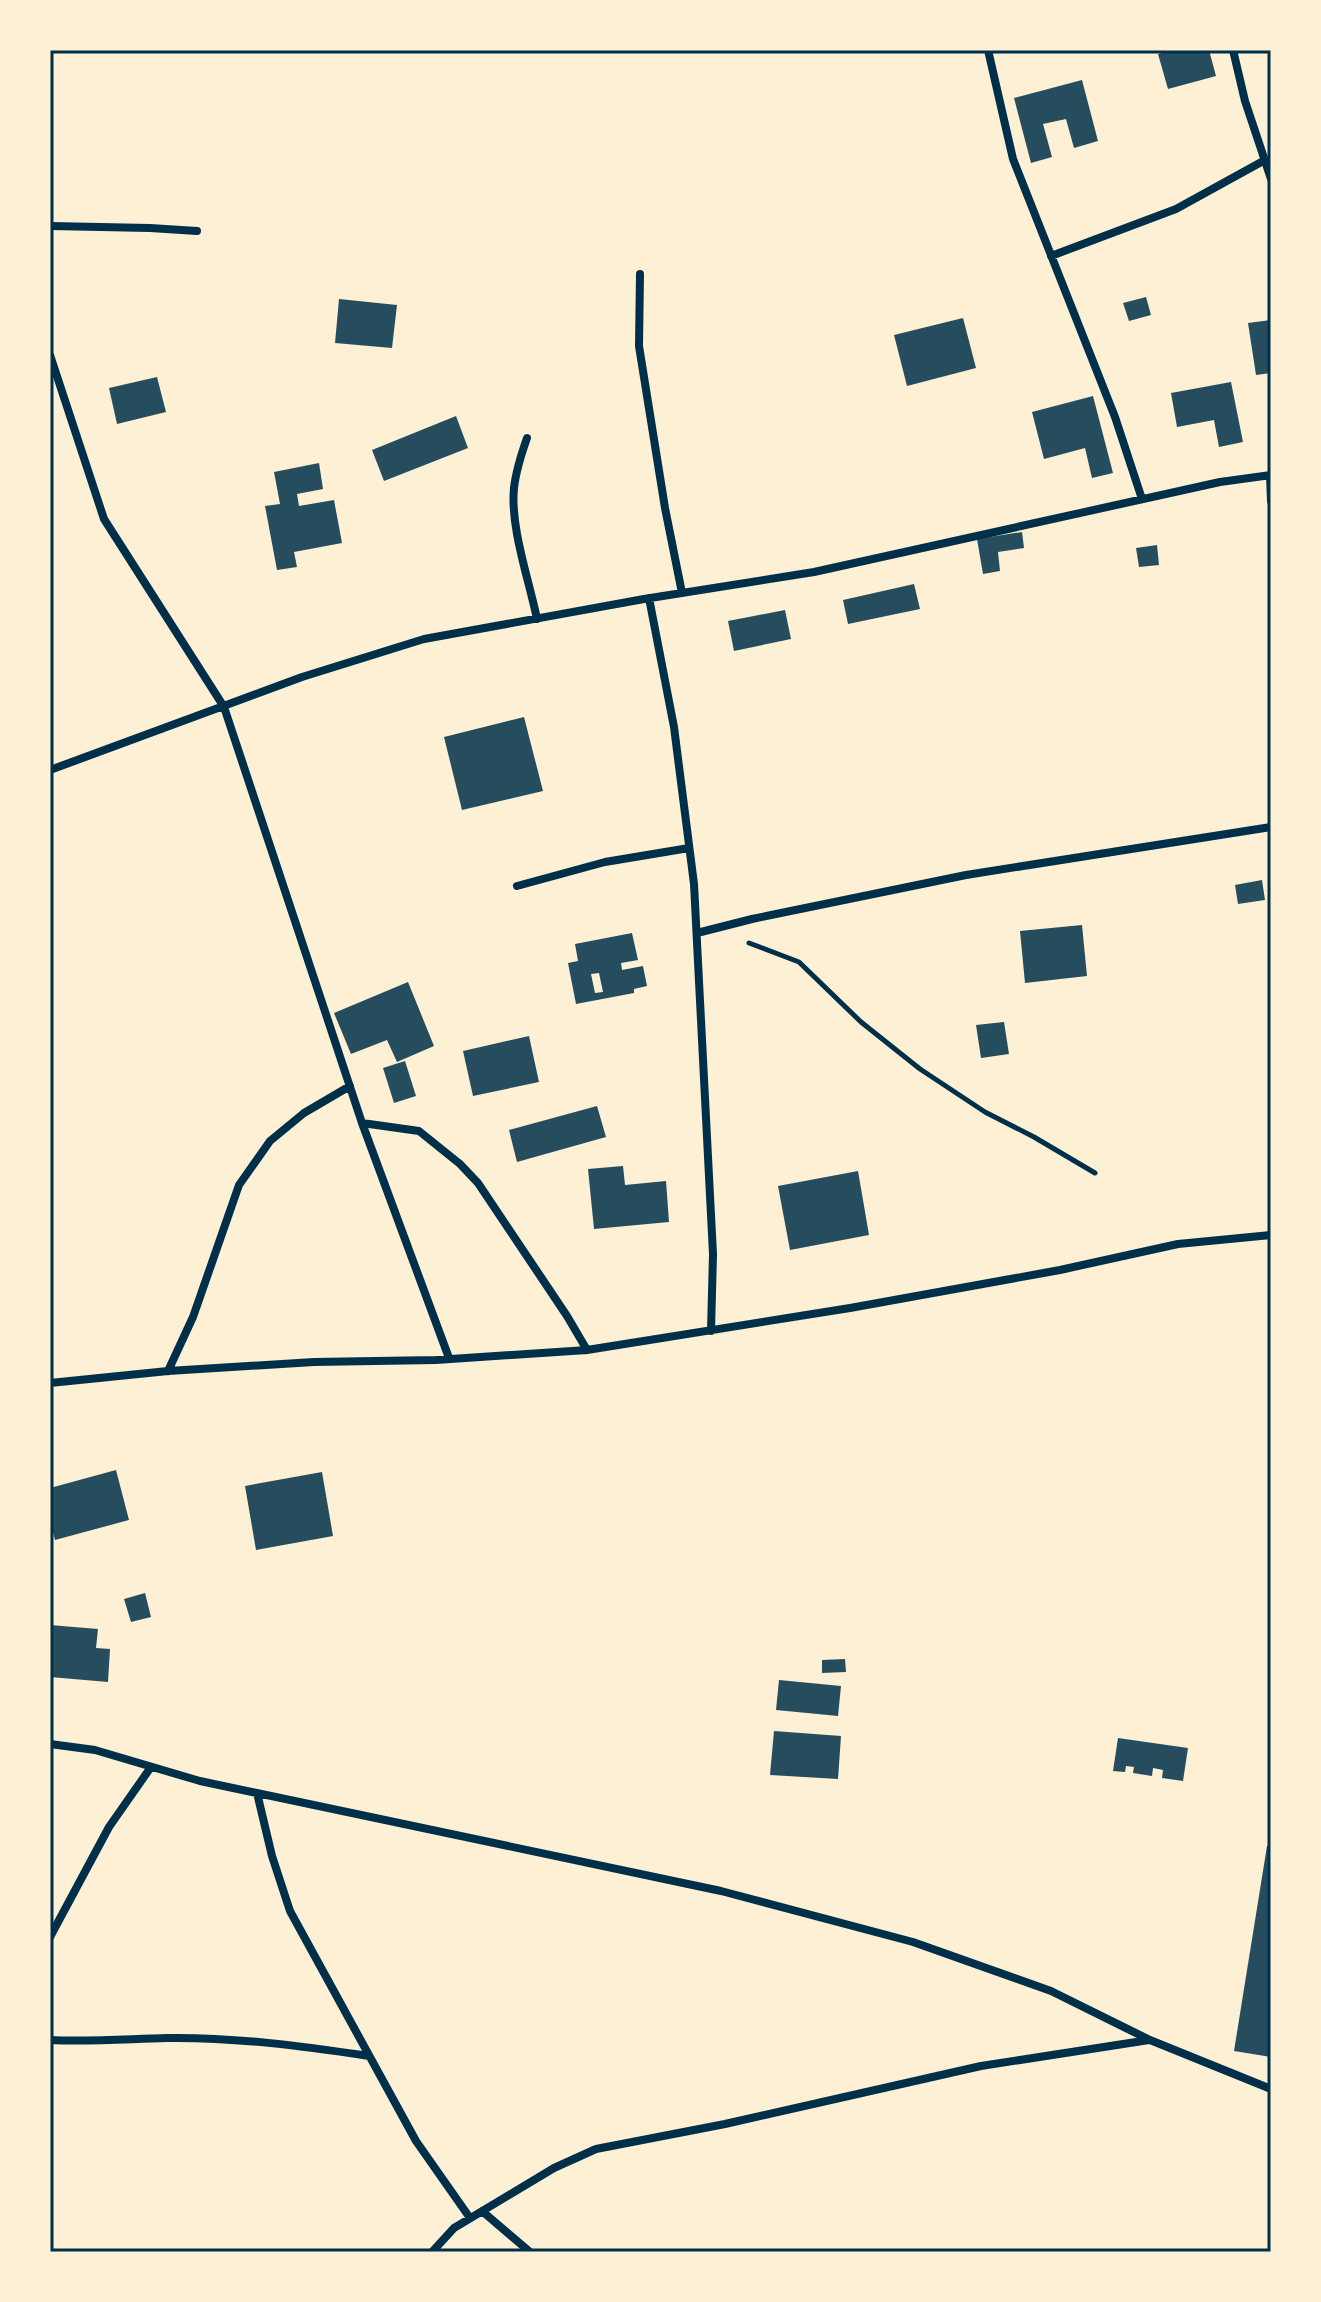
<svg xmlns="http://www.w3.org/2000/svg" width="1321" height="2302" viewBox="0 0 1321 2302" font-family="Signika,sans-serif">
	<style>
		.building { fill: #264d5e; fill-rule: evenodd }
		.lines { fill: none; stroke-linecap: round; stroke-linejoin: round }
		.path { stroke: #003049; stroke-width: 5 }
		.minor { stroke: #003049; stroke-width: 8 }
		.neatline { fill: none; stroke: #003049; stroke-width: 3 }
	</style>
	<rect width="100%" height="100%" fill="#fdf0d5"/>
	<path class="building" d="M1173 50H1209L1216 76 1168 89 1158 54Z
		M1082 80 1098 141 1074 148 1066 119 1043 124 1052 157 1031 163 1014 98Z
		M1146 297 1151 315 1129 321 1123 303Z
		M339 299 397 305 392 348 335 343Z
		M963 318 976 368 907 386 894 335Z
		M1271 320V373L1256 375 1248 323Z
		M157 377 166 412 117 424 109 388Z
		M1231 382 1243 442 1219 447 1214 420 1177 427 1171 393Z
		M1093 396 1113 473 1092 478 1085 448 1044 459 1032 412Z
		M456 416 468 448 384 481 372 450Z
		M319 463 323 489 297 494 299 506 334 500 342 543 294 552 297 567 277 570 265 506 280 504 274 472Z
		M1022 532 1024 548 998 552 1000 571 983 574 977 539Z
		M1157 545 1159 565 1139 567 1136 548Z
		M914 584 920 609 848 624 843 600Z
		M785 610 791 639 734 651 728 621Z
		M524 717 543 791 462 810 444 737Z
		M1262 880 1265 900 1238 904 1235 885Z
		M1082 925 1087 976 1025 983 1020 931Z
		M632 933 638 960 621 963 622 970 643 966 647 986 634 989V993L576 1004 568 963 578 961 575 944ZM599 973 603 992 595 993 591 974Z
		M408 982 434 1046 397 1062 387 1040 351 1054 334 1013Z
		M1004 1022 1009 1054 981 1058 976 1025Z
		M529 1036 539 1082 473 1096 463 1051Z
		M405 1061 416 1096 394 1103 383 1068Z
		M597 1106 606 1137 517 1162 509 1130Z
		M623 1166 625 1185 666 1181 669 1222 594 1229 588 1169Z
		M858 1171 869 1235 790 1250 778 1186Z
		M116 1470 129 1520 55 1540 50 1521V1488Z
		M322 1472 333 1536 256 1550 245 1486Z
		M145 1593 151 1617 131 1622 124 1599Z
		M50 1625 98 1629 96 1648 110 1649 108 1682 50 1677Z
		M845 1659 846 1672 822 1673V1660Z
		M779 1680 841 1686 838 1716 776 1710Z
		M774 1731 841 1736 838 1779 770 1775Z
		M1118 1738 1188 1748 1183 1781 1162 1778 1163 1770 1153 1768 1152 1776 1133 1773 1134 1767 1126 1766 1125 1772 1113 1771Z
		M1267 1846H1271V2057L1234 2051Z"/>
	<g class="lines">
		<path class="path" d="M749 943 799 962 861 1022 920 1069 985 1112 1034 1137 1095 1173"/>
		<path class="minor" d="M988 50 1013 159 1115 417 1142 499
			M1233 50 1245 101 1271 179
			M50 226 150 228 197 231
			M1051 256 1176 209 1265 160
			M640 274 639 346 665 508 682 593
			M50 355 104 519 224 707 362 1123 449 1358
			M527 438C521 455 516 470 514 488 510 527 529 580 537 619
			M1270 475 1271 501
			M649 598 674 727 694 884 713 1254 711 1331
			M50 770 302 677 424 639 644 599 814 572 1220 482 1271 475
			M517 886 605 862 689 848
			M697 933 752 919 966 875 1271 827
			M362 1123 419 1131 460 1164 478 1183 567 1316 587 1350
			M168 1371 193 1317 239 1185 270 1141 304 1113 350 1086
			M50 1383 168 1371 314 1362 436 1360 587 1350 850 1308 1060 1270 1178 1244 1271 1235
			M50 1744 95 1750 200 1781 721 1891 913 1942 1051 1991 1150 2040 1271 2089
			M257 1793 272 1856 290 1911 416 2141 470 2218
			M50 1937 109 1827 151 1767
			M50 2040C89 2042 127 2039 167 2038 234 2037 302 2046 369 2056
			M482 2211 530 2252
			M432 2252 454 2228 554 2168 596 2149 725 2124 981 2066 1149 2040"/>
	</g>
	<rect width="1321" height="2302" fill="none" stroke="#fdf0d5" stroke-width="104"/>
	<rect x="52" y="52" width="1217" height="2198" class="neatline"/>
</svg>
